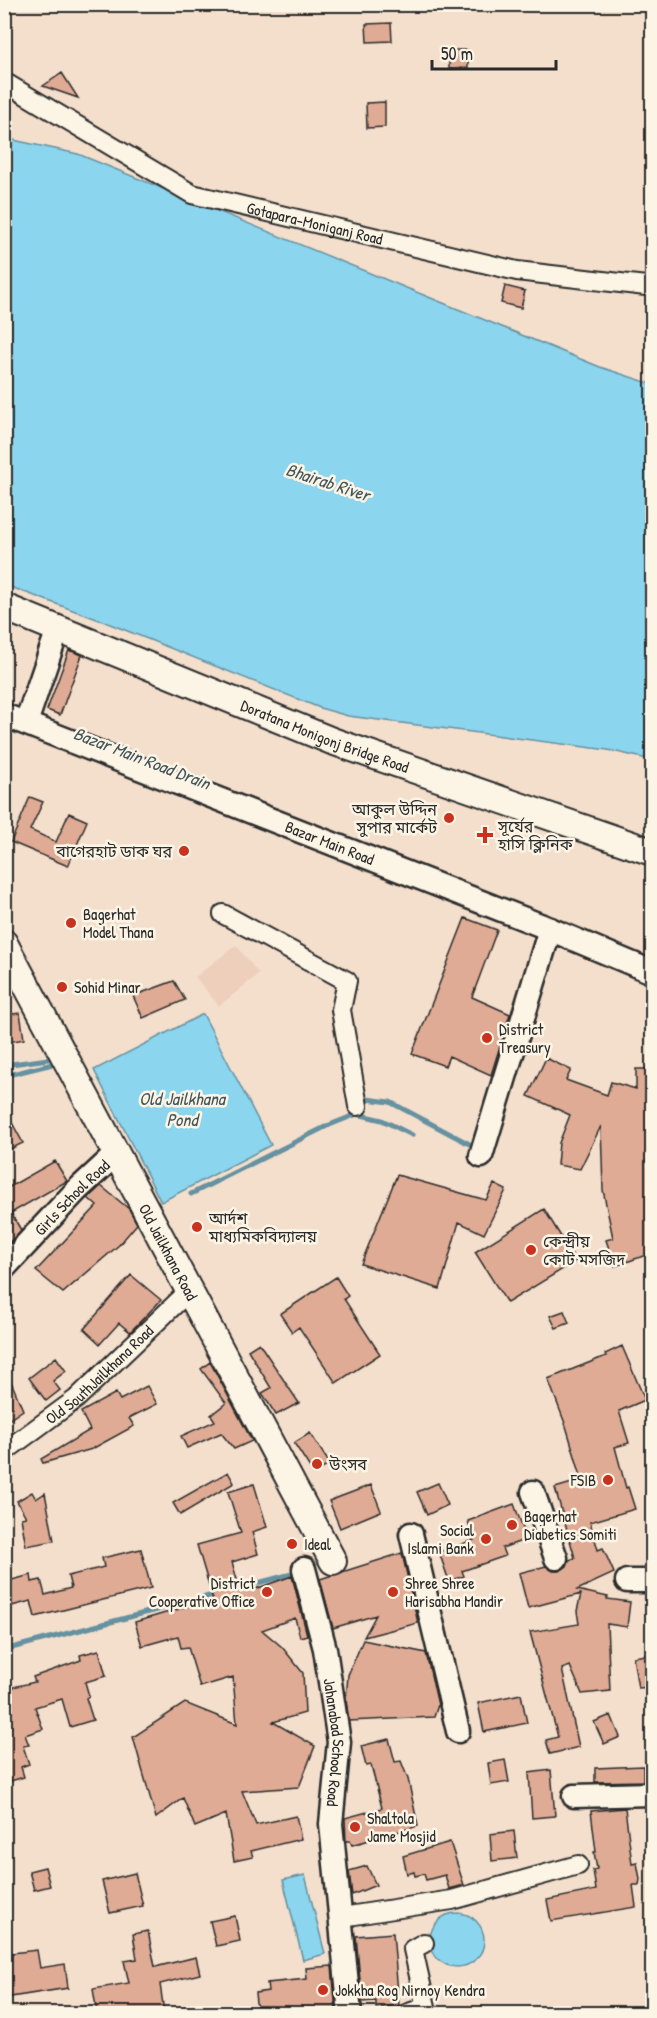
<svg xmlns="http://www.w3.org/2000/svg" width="657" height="2018" viewBox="0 0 657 2018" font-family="'Patrick Hand','Noto Sans Bengali',sans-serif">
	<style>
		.built { fill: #eecfbc }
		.water { fill: #8cd5ee; stroke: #6591a0; stroke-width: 1.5 }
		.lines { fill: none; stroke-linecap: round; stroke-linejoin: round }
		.stream { stroke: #6591a0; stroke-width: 5 }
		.building { fill: #e0ab94; stroke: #2b2b2b; stroke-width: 1.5 }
		.minor-casing { stroke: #2b2b2b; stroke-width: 22 }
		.tertiary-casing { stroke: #2b2b2b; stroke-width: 27 }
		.secondary-casing { stroke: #2b2b2b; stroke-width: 30 }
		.minor { stroke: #fcf5e5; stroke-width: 18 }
		.tertiary { stroke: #fcf5e5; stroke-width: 22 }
		.secondary { stroke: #fcf5e5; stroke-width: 26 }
		.poi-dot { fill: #c8321e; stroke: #fcf5e5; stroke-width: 2 }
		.labels { text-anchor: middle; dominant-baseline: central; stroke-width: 5; stroke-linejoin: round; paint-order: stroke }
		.street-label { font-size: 16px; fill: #2b2b2b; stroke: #fcf5e5 }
		.poi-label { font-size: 16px; fill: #2b2b2b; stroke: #fcf5e5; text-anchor: start }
		.water-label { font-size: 18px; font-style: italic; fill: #43565c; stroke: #fcf5e5 }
	</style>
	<rect width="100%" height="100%" fill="#f4dfcd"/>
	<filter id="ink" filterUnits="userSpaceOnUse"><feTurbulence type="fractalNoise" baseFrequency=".0167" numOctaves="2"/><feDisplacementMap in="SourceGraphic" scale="12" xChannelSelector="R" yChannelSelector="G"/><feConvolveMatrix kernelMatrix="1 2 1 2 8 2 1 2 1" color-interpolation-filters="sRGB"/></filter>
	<g filter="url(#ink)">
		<path class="built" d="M236 945 259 974 219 1006 195 977Z"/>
		<path class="water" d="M4 138 78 154 600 367 652 384V760L608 750 348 716 320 708 105 622 5 585Z
			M203 1014 271 1145 161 1202 94 1070Z
			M305 1875 325 1954 303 1960 283 1880Z
			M430 1940a27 27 0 1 1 54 0a27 27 0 1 1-54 0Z"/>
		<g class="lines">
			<path class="stream" d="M4 1065 56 1058
				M4 1076 61 1062
				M359 1098 390 1102 477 1148
				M191 1194 327 1126 357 1114 382 1120 412 1135
				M235 1589 299 1572
				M4 1650 217 1594"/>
		</g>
		<path class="building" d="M391 23 392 41 367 42 366 24Z
			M449 50H468V68L449 69Z
			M62 73 78 98 43 86Z
			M385 102V127L367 128 366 103Z
			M505 286 525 291 521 308 501 303Z
			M69 650 82 655 60 715 47 710Z
			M30 797 43 802 30 830 56 842 69 813 87 821 68 866 11 842Z
			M465 918 497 930 472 997 510 1014 491 1075 449 1056 445 1066 412 1054Z
			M174 981 185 1000 143 1018 133 996Z
			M20 1013 24 1039 4 1043V1015Z
			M546 1058 571 1070 566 1080 607 1095 611 1082 636 1089V1069H652V1253L615 1266 606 1240 613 1238 603 1190 601 1126 580 1169 557 1165 559 1143 570 1115 528 1096Z
			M4 1108 23 1143 4 1152Z
			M55 1161 67 1181 11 1213 21 1230 4 1248V1190Z
			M397 1175 486 1200 494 1184 506 1190 484 1234 459 1222 440 1289 361 1264Z
			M101 1186 129 1209 137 1224 119 1245 63 1293 36 1271 97 1206 88 1198Z
			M544 1209 576 1261 507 1303 475 1252Z
			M131 1275 161 1300 130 1332 119 1323 100 1344 84 1329Z
			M336 1277 348 1296 344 1299 380 1354 336 1383 299 1327 292 1332 280 1314Z
			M564 1311 569 1323 556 1328 550 1316Z
			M259 1343 299 1403 276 1415 262 1393 271 1388 248 1350Z
			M622 1346 645 1400 619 1411 629 1443 615 1447 626 1488 628 1487 635 1509 590 1522 598 1550 603 1548 614 1573 577 1590 608 1597 607 1599 630 1602 627 1627 607 1624 610 1691 582 1694 570 1666 562 1669 579 1747 550 1754 546 1740 558 1737 530 1632 579 1624 577 1611 581 1594 528 1608 519 1573 546 1566 553 1571H560L567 1566 569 1560 575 1558 555 1488 582 1480 566 1426 548 1379 606 1356 605 1354Z
			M56 1357 66 1371 53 1381 60 1390 46 1401 29 1378Z
			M210 1362 252 1441 234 1449 221 1433 187 1448 181 1436 215 1421 211 1415 226 1403 201 1369Z
			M4 1365 23 1410 4 1423Z
			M147 1386 157 1404 129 1418 134 1426 92 1449 43 1463 41 1459 90 1430 81 1412 116 1393 120 1400Z
			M310 1433 330 1464 314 1474 294 1443Z
			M228 1472 234 1483 180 1515 173 1503Z
			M438 1483 448 1505 427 1515 417 1492Z
			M254 1484 267 1527 252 1532 258 1554 232 1562 240 1590 254 1585 255 1589 292 1576 307 1635 300 1637 295 1618 262 1630 282 1647 303 1673 305 1713 273 1722 315 1746 299 1787 242 1791 256 1825 296 1816 301 1839 251 1851 253 1857 234 1861 226 1814 195 1827 183 1798 156 1818 133 1737 185 1703 237 1724 233 1677 200 1687 188 1647 181 1648 178 1636 142 1646 135 1622 213 1599 197 1545 241 1533 228 1492Z
			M371 1485 381 1511 340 1528 329 1501Z
			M32 1492 36 1499 45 1493 54 1541 26 1546 21 1518 26 1517 17 1501Z
			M514 1504 527 1539 502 1548 505 1556 462 1571 464 1576 449 1581 439 1552 474 1540 468 1521Z
			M141 1549 151 1588 35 1617 31 1601 4 1608V1582L31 1575 32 1582 41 1580 45 1595 71 1588 68 1576 104 1567 102 1558Z
			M402 1553 418 1623 364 1637 376 1615 333 1628 320 1579Z
			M363 1640 426 1653 438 1705 434 1717 349 1721 346 1700 348 1675Z
			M99 1650 106 1676 85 1682 89 1696 86 1698 93 1720 70 1727 62 1699 35 1707 43 1729 25 1735 29 1745 23 1746 29 1764 21 1767 24 1777 4 1783V1689L35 1682 33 1677 81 1660 80 1655Z
			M652 1654V1687L638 1688 633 1657Z
			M521 1694 527 1723 484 1732 478 1703Z
			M611 1715 620 1737 604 1744 594 1722Z
			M389 1739 395 1762 401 1761 408 1779 418 1826 352 1845 350 1841H346L345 1818 382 1808 371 1765 366 1766 361 1746Z
			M505 1760 509 1782 491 1785 488 1763Z
			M643 1766V1781L595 1782V1768Z
			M551 1770 555 1816 532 1818 529 1773Z
			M625 1808 632 1864 637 1863 640 1879 639 1885H633L636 1907 551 1921 547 1900 596 1890 593 1870 597 1869 594 1852H596L591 1811Z
			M514 1831 517 1858 492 1861 490 1834Z
			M450 1842 464 1885 449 1889 445 1875 426 1880 424 1874 415 1876 414 1872 407 1874 403 1856Z
			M367 1866 376 1885 352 1895 349 1871Z
			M45 1867 50 1886 34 1890 29 1871Z
			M135 1873 143 1906 110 1913 102 1881Z
			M235 1916 240 1941 216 1946 210 1921Z
			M148 1931 155 1967 196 1957 200 1974 160 1984 164 2012 138 2013V2010L97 2013 93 1989 129 1983 124 1961 137 1959 133 1934Z
			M393 1933 399 2005 376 2008V2001L362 2002 356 1936Z
			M37 1950 40 1968 65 1964 68 1988 4 1998V1954Z
			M332 1966 336 2012 257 2013 255 1993 268 1991 267 1983 307 1979 306 1968Z"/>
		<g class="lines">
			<defs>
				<g id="minor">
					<path id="s1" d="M4 82 192 194 517 271 646 286 652 284"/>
					<path d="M223 914 347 981 341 1010 358 1106"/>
					<path id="s2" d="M4 1452 76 1399 189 1291"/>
					<path d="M342 1917 452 1900 578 1865"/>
					<path d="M406 2014 426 2007 413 1949 424 1943"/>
				</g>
				<g id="tertiary">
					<path id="s3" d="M4 715 540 925 652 972"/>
					<path d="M26 723 58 629"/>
					<path d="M481 1156 550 929"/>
					<path id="s4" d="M4 1268 76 1191 116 1154"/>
					<path d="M533 1492 556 1558"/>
					<path d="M411 1534 458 1731"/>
					<path id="s5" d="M304 1569 325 1649 339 1742 331 1824 350 2014"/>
					<path d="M627 1581H652"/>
					<path d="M574 1796 652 1794"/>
				</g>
				<g id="secondary">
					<path id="s6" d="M4 607 332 741 652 852"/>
					<path id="s7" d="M4 943 333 1561"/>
				</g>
			</defs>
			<use href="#minor" class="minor-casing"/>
			<use href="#tertiary" class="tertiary-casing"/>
			<use href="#secondary" class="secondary-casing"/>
			<use href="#minor" class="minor"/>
			<use href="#tertiary" class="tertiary"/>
			<use href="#secondary" class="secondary"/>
		</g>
	</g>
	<g class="poi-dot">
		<circle cx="449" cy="818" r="6"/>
		<path d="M482 826h6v6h6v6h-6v6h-6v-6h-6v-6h6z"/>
		<circle cx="184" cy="851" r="6"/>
		<circle cx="71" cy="923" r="6"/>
		<circle cx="62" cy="987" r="6"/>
		<circle cx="487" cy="1038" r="6"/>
		<circle cx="197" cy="1227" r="6"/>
		<circle cx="531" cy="1250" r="6"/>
		<circle cx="317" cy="1464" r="6"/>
		<circle cx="608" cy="1480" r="6"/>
		<circle cx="512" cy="1525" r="6"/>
		<circle cx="486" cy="1539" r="6"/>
		<circle cx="292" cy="1544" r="6"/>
		<circle cx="267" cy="1592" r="6"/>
		<circle cx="393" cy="1592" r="6"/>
		<circle cx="355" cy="1827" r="6"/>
		<circle cx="323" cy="1990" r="6"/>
	</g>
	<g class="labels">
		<g class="street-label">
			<text stroke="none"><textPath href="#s1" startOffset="345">Gotapara-Moniganj Road</textPath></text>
			<text stroke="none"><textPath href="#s6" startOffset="346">Doratana Monigonj Bridge Road</textPath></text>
			<text stroke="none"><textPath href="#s3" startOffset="350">Bazar Main Road</textPath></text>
			<text stroke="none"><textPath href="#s4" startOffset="98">Girls School Road</textPath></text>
			<text stroke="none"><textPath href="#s7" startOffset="350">Old Jailkhana Road</textPath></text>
			<text stroke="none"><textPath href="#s2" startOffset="123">Old SouthJailkhana Road</textPath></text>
			<text stroke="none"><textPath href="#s5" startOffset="177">Jahanabad School Road</textPath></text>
		</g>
		<g class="poi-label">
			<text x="437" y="809" text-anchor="end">আকুল উদ্দিন<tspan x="437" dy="18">সুপার মার্কেট</tspan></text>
			<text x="498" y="826">সূর্যের<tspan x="498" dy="18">হাসি ক্লিনিক</tspan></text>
			<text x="172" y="851" text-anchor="end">বাগেরহাট ডাক ঘর</text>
			<text x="83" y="914">Bagerhat<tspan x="83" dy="18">Model Thana</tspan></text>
			<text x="74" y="987">Sohid Minar</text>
			<text x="499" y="1029">District<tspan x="499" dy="18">Treasury</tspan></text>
			<text x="209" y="1218">আর্দশ<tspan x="209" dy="18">মাধ্যমিকবিদ্যালয়</tspan></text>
			<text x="543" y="1241">কেন্দ্রীয়<tspan x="543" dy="18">কোট মসজিদ</tspan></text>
			<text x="329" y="1464">উংসব</text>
			<text x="596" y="1480" text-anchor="end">FSIB</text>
			<text x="524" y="1516">Bagerhat<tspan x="524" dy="18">Diabetics Somiti</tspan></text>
			<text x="474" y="1530" text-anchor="end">Social<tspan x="474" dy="18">Islami Bank</tspan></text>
			<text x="304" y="1544">Ideal</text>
			<text x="255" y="1583" text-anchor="end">District<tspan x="255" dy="18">Cooperative Office</tspan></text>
			<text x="405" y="1583">Shree Shree<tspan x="405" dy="18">Harisabha Mandir</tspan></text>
			<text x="367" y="1818">Shaltola<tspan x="367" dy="18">Jame Mosjid</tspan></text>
			<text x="335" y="1990">Jokkha Rog Nirnoy Kendra</text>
		</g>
		<g class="water-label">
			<text transform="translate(328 482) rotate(18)">Bhairab River</text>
			<text transform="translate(142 758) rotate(21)">Bazar Main Road Drain</text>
			<text x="182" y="1098">Old Jailkhana<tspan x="182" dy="21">Pond</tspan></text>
		</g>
	</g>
	<rect width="657" height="2018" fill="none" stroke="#fcf5e5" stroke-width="24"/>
	<rect x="12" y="12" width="633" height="1994" fill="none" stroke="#2b2b2b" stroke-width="2" filter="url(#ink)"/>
	<path d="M432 60v9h124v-9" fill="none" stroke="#2b2b2b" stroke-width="3"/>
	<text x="441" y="60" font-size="18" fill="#2b2b2b" stroke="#fcf5e5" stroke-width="4.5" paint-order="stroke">50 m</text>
</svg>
